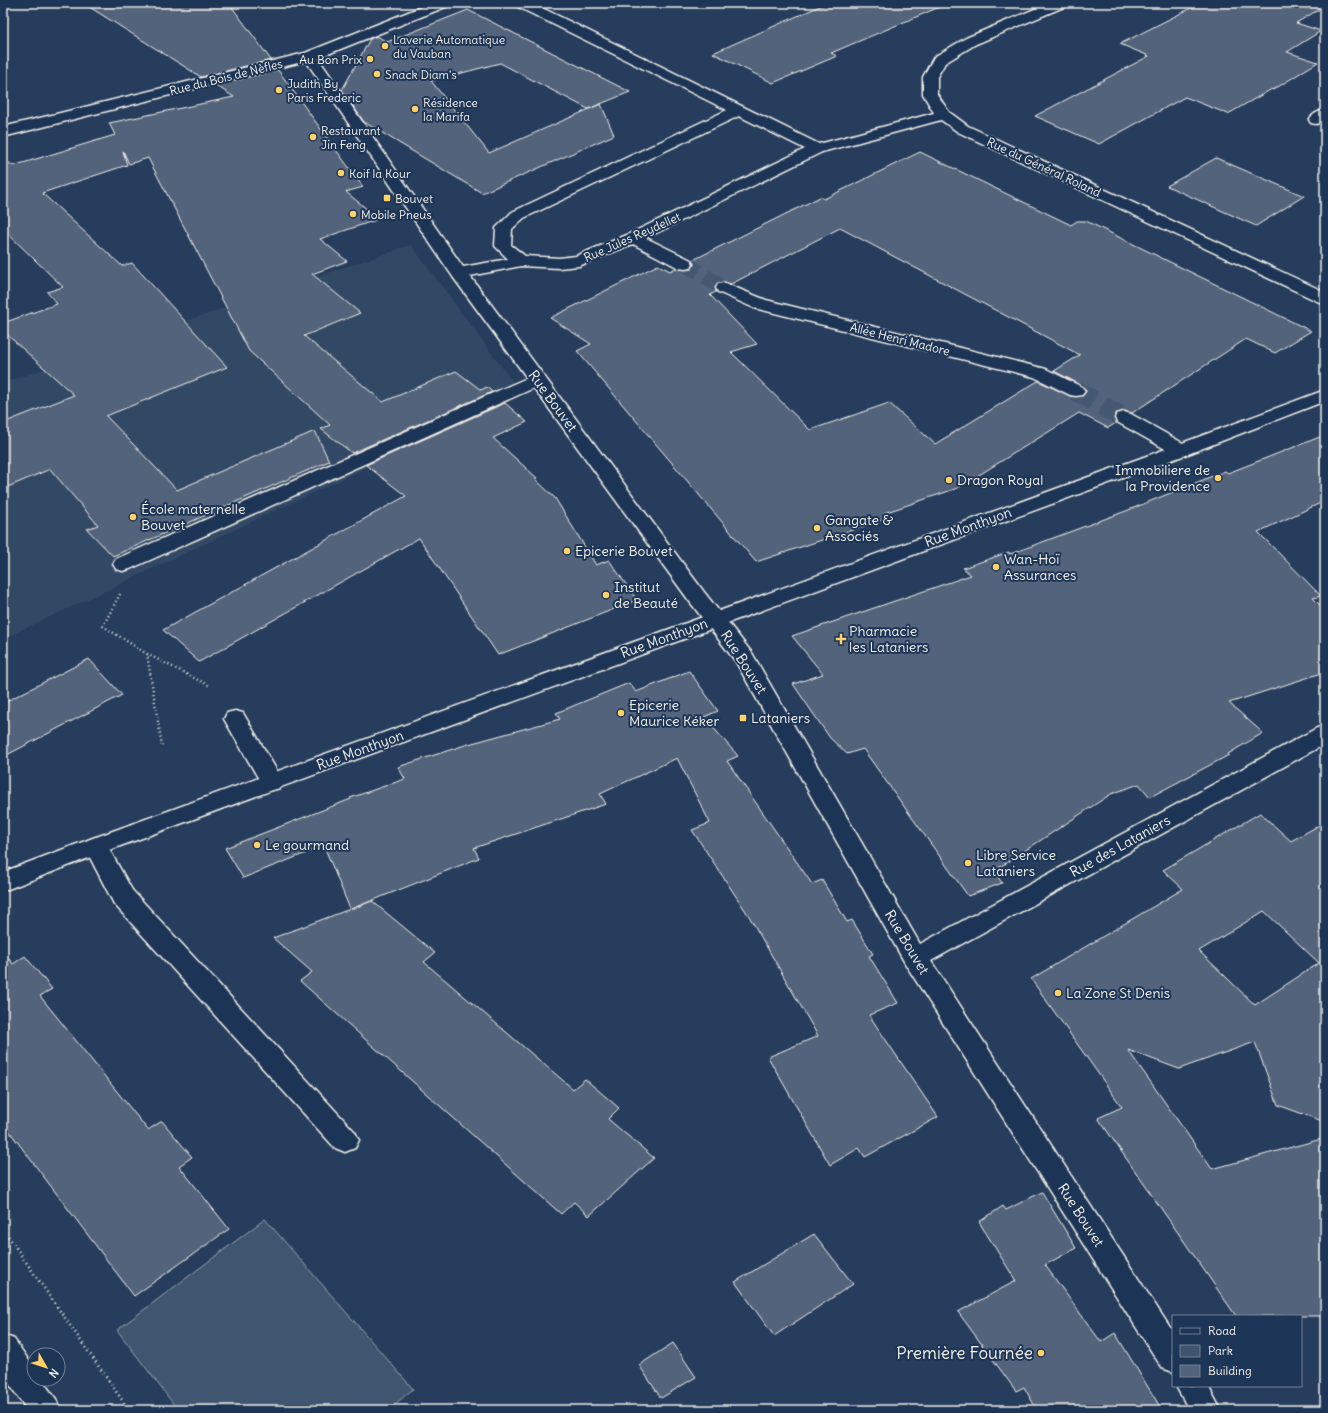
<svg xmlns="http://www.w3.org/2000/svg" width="1328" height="1413" viewBox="0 0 1328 1413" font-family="Delius,sans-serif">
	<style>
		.built { fill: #334966 }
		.green { fill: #40546f; stroke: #9aa2ac }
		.building { fill: #52647b; stroke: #f4f1e8; fill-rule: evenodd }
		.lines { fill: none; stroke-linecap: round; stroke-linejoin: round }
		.minor-tunnel-far1 { stroke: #455872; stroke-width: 16; stroke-dasharray: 16 8; stroke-linecap: butt }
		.minor-tunnel { stroke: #455872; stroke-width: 20; stroke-dasharray: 20 10; stroke-linecap: butt }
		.minor-casing { stroke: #f4f1e8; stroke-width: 3 }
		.major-casing { stroke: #f4f1e8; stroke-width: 3 }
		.path-far1 { stroke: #f4f1e8; stroke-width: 2.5; stroke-dasharray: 1 3; stroke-linecap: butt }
		.path { stroke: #f4f1e8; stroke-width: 3; stroke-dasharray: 1 3.5; stroke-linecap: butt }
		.minor { fill: #1d3557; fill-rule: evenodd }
		.major { fill: #1d3557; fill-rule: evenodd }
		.poi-dot { fill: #ffd166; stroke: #1d3557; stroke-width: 1.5 }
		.labels { text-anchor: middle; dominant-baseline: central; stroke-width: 4; stroke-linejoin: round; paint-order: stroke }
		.far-poi-label { font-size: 12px; fill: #f4f1e8; stroke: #1d3557; text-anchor: start }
		.far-street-label { font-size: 12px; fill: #f4f1e8; stroke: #1d3557 }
		.street-label { font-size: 14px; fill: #f4f1e8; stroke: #1d3557 }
		.poi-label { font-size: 14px; fill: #f4f1e8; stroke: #1d3557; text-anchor: start }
		.near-poi-label { font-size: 17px; fill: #f4f1e8; stroke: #1d3557; text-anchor: end }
	</style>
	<rect width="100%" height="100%" fill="#263d5d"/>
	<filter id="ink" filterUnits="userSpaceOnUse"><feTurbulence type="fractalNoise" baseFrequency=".025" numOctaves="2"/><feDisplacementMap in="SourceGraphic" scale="8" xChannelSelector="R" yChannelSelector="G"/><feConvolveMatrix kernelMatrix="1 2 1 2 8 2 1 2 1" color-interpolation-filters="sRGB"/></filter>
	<g filter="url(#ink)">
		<path class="built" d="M411 245 522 394 3 639V383Z"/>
		<path class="green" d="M265 1219 413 1389 388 1410H178L117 1330Z"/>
		<path class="building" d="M83 3H229L271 60 201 77Z
			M827 3H949L831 53 837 56 773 83 713 53Z
			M1201 3H1325V6L1296 23 1321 31 1287 52 1318 62 1273 90 1272 89 1228 114 1185 97 1099 144 1035 116 1149 56 1120 44Z
			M468 10 630 92 588 109 500 63 431 81 489 153 601 104 614 135 482 193 364 122 342 90 370 39 377 36 387 42Z
			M278 70 363 187 346 192 379 219 320 239 347 261 312 274 360 313 304 336 383 402 456 371 481 390 487 387 492 392 352 453 321 429 330 425 249 351 148 158 129 164 123 151 127 165 42 193 122 266 132 263 227 367 106 416 177 490 315 431 329 461 113 556 87 529 98 525 50 469 3 489V423L74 395 3 331V323L57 304 47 292 63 287 3 229V158L13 166 115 135 109 123 234 97 215 85Z
			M920 152 1071 225 1077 221H1086L1311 331 1275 353 1246 339 1132 413 1124 411 1117 413 1114 417 1116 423 1108 428 1079 413 958 488 884 513 888 518 756 562 577 351 591 344 550 318 658 265 670 271 676 268 685 270 691 269 694 265 693 260 820 197 824 199ZM840 228 1080 355 1054 371 1083 386 1086 392 1082 396H1070L1038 381 935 444 889 403 810 430 731 352 757 344 710 295 716 292 715 287 718 283 725 282 731 284Z
			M1216 158 1304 196 1256 226 1167 186Z
			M505 403 527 422 493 438 537 478 535 479 555 498 596 565 609 560 637 600 498 655 419 538 199 662 163 630 406 496 366 465Z
			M1325 435V501L1258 532 1321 596 1313 598 1325 610V672L1229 703 1263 733 1228 754 1229 755 1150 797 1139 784 1111 794 994 871 1002 883 968 896 863 749 847 754 830 738 793 684 823 674 792 636 971 575 963 568 1009 552 1010 554 1126 511 1225 471 1228 473Z
			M89 659 122 695 3 757V703Z
			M689 671 718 711 704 717 738 756 727 761 812 884 822 880 847 922 852 920 873 954 869 956 898 1003 869 1015 938 1117 865 1157 859 1148 830 1165 768 1057 818 1036 749 916 692 830 710 823 677 758 600 794 606 804 474 848 479 858 351 909 372 901 435 953 424 962 573 1089 585 1079 619 1108 608 1119 654 1158 589 1216 574 1202 561 1214 300 981 312 972 273 938 350 909 324 846 243 878 225 848 351 799 350 798 405 779 398 767 465 745 560 719 556 713 629 683 636 692Z
			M1260 813 1291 841 1325 822V1122L1278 1105 1255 1042 1179 1069 1128 1050 1212 1169 1325 1138V1316H1236L1098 1118 1122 1107 1031 979 1183 889 1163 870ZM1264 911 1319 963 1255 1005 1199 951Z
			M3 951 13 964 25 956 52 989 40 996 148 1130 162 1121 192 1157 179 1166 229 1229 134 1296 3 1123Z
			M1042 1192 1076 1248 1045 1265 1101 1342 1115 1333 1162 1410H1037L1024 1387 1016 1391 958 1312 1016 1281 979 1222 1003 1206 1006 1210Z
			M814 1234 853 1284 774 1336 735 1282Z
			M673 1343 696 1377 661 1398 639 1365Z"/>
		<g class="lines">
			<path class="minor-tunnel-far1" d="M685 264 724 288"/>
			<path class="minor-tunnel" d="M1076 391 1124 418"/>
			<defs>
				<path id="minor" d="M431 3H450L448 6 318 58 463 267 508 259 495 246 496 228 512 212 727 110 516 6 514 3H532L819 144 934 113 923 94V77L934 57 966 38 1049 3H1068L1066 6 976 44 945 63 937 77V94L949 112 968 126 1325 292V303L1319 302 958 132 941 120 822 152 646 238 691 260 693 264 691 268 685 269 679 268 633 244 579 266 559 268 521 266 470 276 704 592 752 653 920 944 1317 728 1325 726V744L931 961 1173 1332V1372L1162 1368 906 965 736 662 690 602 534 388 130 569 123 571 116 569 113 564 116 559 527 378 453 277 306 61 3 137V127L305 53ZM739 116 805 149 627 235 576 256 559 258 525 256 511 245 512 229 524 218Z
					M1325 110V121L1316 124 1311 123 1309 120C1312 114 1319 111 1325 110Z
					M724 283 766 300 1046 369 1082 387 1085 391 1082 395 1076 396 1070 395 1034 377 754 308 718 292 716 288 718 284Z
					M1124 412 1131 414 1188 446 1190 450 1188 454 1181 456 1174 454 1117 422 1115 418 1117 414Z
					M235 711 243 713 280 776 283 782 280 788 272 790 264 788 224 719 227 713Z
					M96 837 104 840 132 890 355 1132 359 1140 355 1148 345 1152 335 1148 114 904 84 846 88 840Z
					M1176 1386H1208L1221 1410H1189Z"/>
				<path id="major" d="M1325 390V401L1188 454 104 852 3 891V872L88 840 1174 446Z
					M3 1335 14 1339 34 1368V1379H41L56 1399 60 1410H27L3 1375Z"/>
			</defs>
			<use href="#minor" class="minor-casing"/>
			<use href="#major" class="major-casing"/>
			<path class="path-far1" d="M120 594 103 626 147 654 162 746
				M147 654 210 686"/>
			<path class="path" d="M3 1229 129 1410"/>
			<use href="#minor" class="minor"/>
			<use href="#major" class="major"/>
		</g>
	</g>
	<g class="poi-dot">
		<circle cx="385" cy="46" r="4"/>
		<circle cx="370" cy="59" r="4"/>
		<circle cx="377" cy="74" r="4"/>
		<circle cx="279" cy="90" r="4"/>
		<circle cx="415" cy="109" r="4"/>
		<circle cx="313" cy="137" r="4"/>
		<circle cx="341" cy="173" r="4"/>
		<rect x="383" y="194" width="8" height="8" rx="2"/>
		<circle cx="353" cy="214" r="4"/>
		<circle cx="1218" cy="478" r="4"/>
		<circle cx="949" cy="480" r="4"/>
		<circle cx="133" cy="517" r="4"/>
		<circle cx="817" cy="528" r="4"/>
		<circle cx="567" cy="551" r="4"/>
		<circle cx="996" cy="567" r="4"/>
		<circle cx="606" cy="595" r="4"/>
		<path d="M839 633h4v4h4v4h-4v4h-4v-4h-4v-4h4z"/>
		<circle cx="621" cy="713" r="4"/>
		<rect x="739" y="714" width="8" height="8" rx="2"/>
		<circle cx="257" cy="845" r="4"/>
		<circle cx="968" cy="863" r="4"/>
		<circle cx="1058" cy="993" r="4"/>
		<circle cx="1041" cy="1353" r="4"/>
	</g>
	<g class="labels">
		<g class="far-poi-label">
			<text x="393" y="39">Laverie Automatique<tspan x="393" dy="14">du Vauban</tspan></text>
			<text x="362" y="59" text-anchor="end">Au Bon Prix</text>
			<text x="385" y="74">Snack Diam's</text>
			<text x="287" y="83">Judith By<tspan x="287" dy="14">Paris Frederic</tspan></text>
			<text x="423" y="102">Résidence<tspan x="423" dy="14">la Marifa</tspan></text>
			<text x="321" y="130">Restaurant<tspan x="321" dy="14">Jin Feng</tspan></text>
			<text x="349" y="173">Koif la Kour</text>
			<text x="395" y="198">Bouvet</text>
			<text x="361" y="214">Mobile Pneus</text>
		</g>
		<g class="far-street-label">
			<text transform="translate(226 77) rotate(-14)">Rue du Bois de Nèfles</text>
			<text transform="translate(1044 167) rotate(25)">Rue du Général Roland</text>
			<text transform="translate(632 237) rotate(-24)">Rue Jules Reydellet</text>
			<text transform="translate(900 339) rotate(14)">Allée Henri Madore</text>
		</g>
		<g class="street-label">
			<text transform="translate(553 401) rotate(54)">Rue Bouvet</text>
			<text transform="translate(968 527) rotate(-20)">Rue Monthyon</text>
			<text transform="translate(664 638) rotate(-20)">Rue Monthyon</text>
			<text transform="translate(744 662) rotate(57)">Rue Bouvet</text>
			<text transform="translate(360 750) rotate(-20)">Rue Monthyon</text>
			<text transform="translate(1120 846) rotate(-29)">Rue des Lataniers</text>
			<text transform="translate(907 942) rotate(59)">Rue Bouvet</text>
			<text transform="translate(1081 1215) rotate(57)">Rue Bouvet</text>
		</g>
		<g class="poi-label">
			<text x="1210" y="470" text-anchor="end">Immobiliere de<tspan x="1210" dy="16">la Providence</tspan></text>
			<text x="957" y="480">Dragon Royal</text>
			<text x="141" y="509">École maternelle<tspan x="141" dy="16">Bouvet</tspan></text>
			<text x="825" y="520">Gangate &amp;<tspan x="825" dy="16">Associés</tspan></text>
			<text x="575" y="551">Epicerie Bouvet</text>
			<text x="1004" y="559">Wan-Hoï<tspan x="1004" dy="16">Assurances</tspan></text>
			<text x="614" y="587">Institut<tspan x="614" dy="16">de Beauté</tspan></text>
			<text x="849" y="631">Pharmacie<tspan x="849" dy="16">les Lataniers</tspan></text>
			<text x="629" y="705">Epicerie<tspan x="629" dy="16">Maurice Kéker</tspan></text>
			<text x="751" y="718">Lataniers</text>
			<text x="265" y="845">Le gourmand</text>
			<text x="976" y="855">Libre Service<tspan x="976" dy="16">Lataniers</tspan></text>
			<text x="1066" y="993">La Zone St Denis</text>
		</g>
		<g class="near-poi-label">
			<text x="1033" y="1353">Première Fournée</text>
		</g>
	</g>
	<rect width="1328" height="1413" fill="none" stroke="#1d3557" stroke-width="16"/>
	<rect x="8" y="8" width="1312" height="1397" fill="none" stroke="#f4f1e8" stroke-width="1.5" filter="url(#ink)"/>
	<rect x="1172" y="1315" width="130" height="72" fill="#1d3557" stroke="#738091"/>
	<rect x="1180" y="1328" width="20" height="6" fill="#1d3557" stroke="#738091"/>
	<text x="1208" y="1335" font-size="12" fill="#f4f1e8">Road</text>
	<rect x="1180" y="1345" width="20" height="12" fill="#40546f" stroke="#738091"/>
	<text x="1208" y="1355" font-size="12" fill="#f4f1e8">Park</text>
	<rect x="1180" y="1365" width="20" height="12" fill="#52647b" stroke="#738091"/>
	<text x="1208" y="1375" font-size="12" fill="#f4f1e8">Building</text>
	<g transform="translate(46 1367) rotate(129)"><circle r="19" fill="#1d3557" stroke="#738091"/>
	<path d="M0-3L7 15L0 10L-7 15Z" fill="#ffd166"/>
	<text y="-6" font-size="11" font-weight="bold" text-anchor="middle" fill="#f4f1e8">N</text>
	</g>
</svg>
